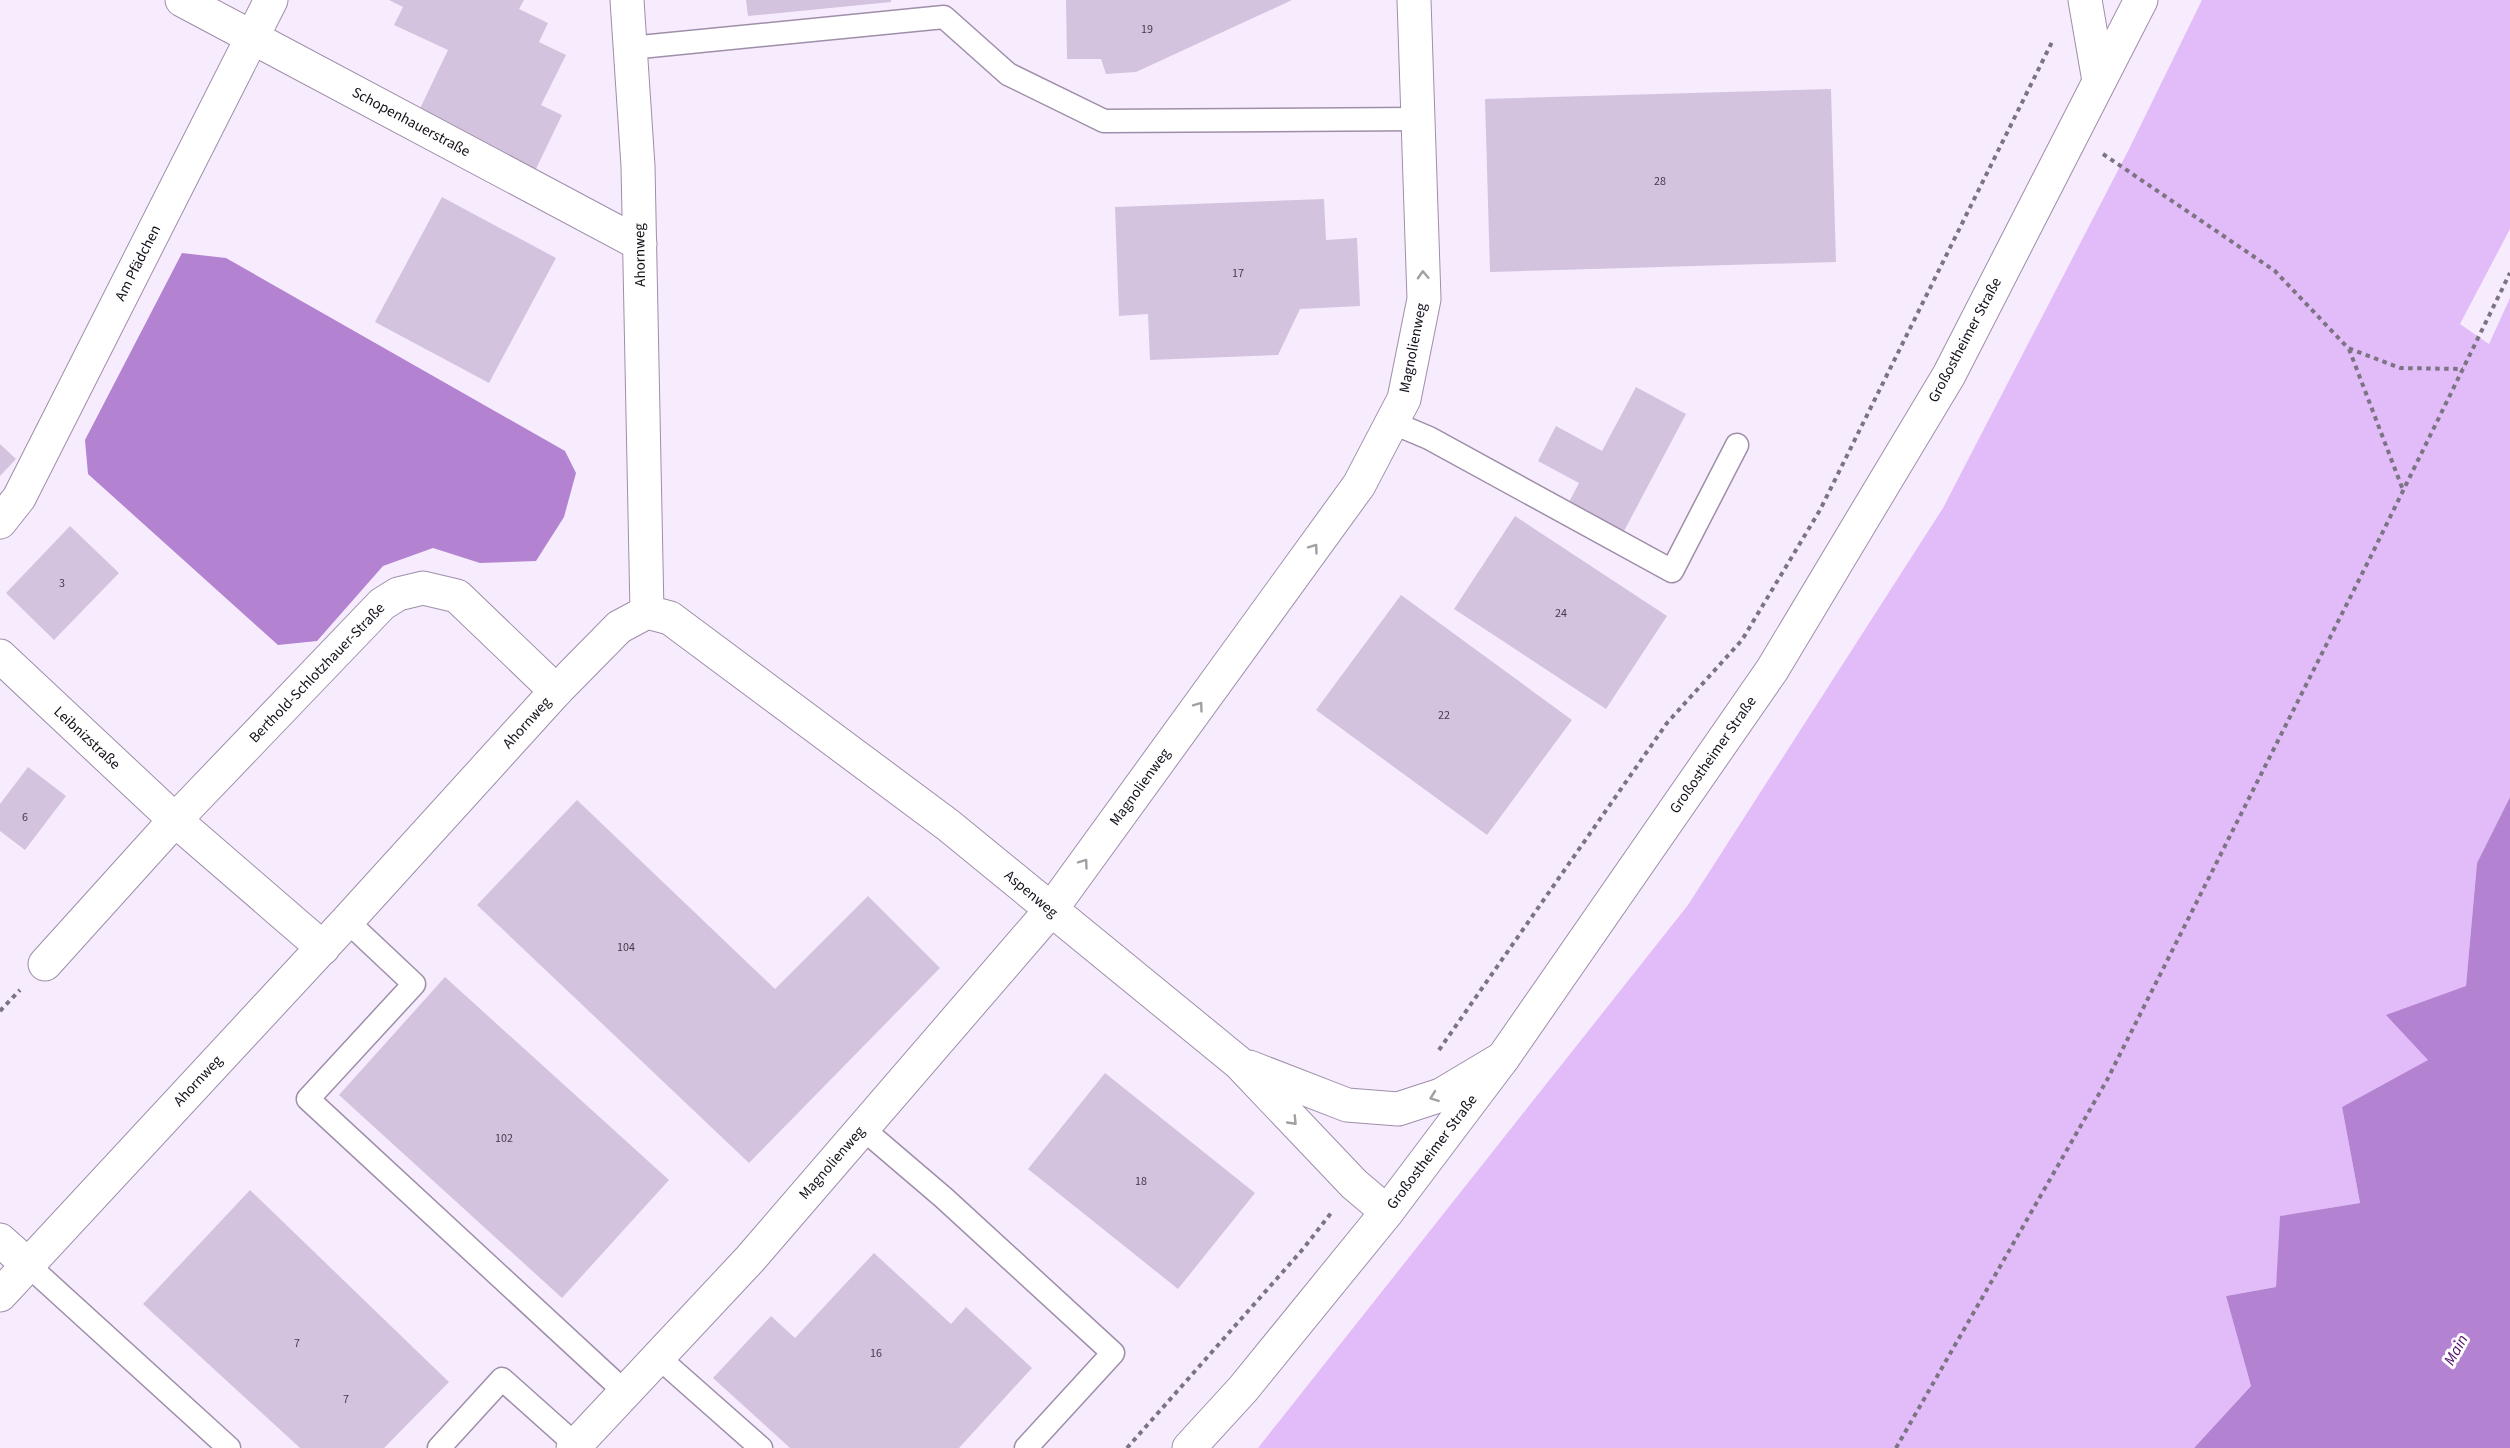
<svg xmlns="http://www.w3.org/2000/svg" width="2510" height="1448" viewBox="0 0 2510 1448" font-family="'Source Sans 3',sans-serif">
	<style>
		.green { fill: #e2bcf9 }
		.water { fill: #b382d0 }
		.building { fill: #d4c3df }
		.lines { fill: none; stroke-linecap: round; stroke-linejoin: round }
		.service-casing { stroke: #9f8ea9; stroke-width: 25 }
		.minor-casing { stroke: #9f8ea9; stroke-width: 35 }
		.tertiary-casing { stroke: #9f8ea9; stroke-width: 35 }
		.secondary-casing { stroke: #9f8ea9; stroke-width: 35 }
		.trunk-casing { stroke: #9f8ea9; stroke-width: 35 }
		.path { stroke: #7c7482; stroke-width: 4; stroke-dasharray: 4.5 4.5; stroke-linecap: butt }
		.service { stroke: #fff; stroke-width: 22 }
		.minor { stroke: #fff; stroke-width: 33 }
		.tertiary { stroke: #fff; stroke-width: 33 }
		.secondary { stroke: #fff; stroke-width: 33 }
		.trunk { stroke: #fff; stroke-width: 33 }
		.oneway { stroke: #a19fa3 }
		.labels { text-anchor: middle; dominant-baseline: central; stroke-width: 6; stroke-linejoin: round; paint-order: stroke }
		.number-label { font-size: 12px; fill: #443b4a }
		.street-label { font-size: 15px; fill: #140e18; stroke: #fefefe }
		.water-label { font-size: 16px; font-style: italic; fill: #4f0d6c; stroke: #fefefe }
	</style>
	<rect width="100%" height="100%" fill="#f7ecfe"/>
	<path class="green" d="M2202 0H2510V229L2460 324 2489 344 2510 298V797L2477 863 2466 987 2429 1060 2342 1107 2360 1203 2281 1216 2276 1287 2226 1296 2251 1386 2194 1448H1258L1688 905 1943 508 2129 149Z"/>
	<path class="water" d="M182 253 226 258 565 451 576 473 564 517 536 561 480 563 433 548 383 566 317 641 278 645 88 474 85 440Z
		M2510 797V1448H2194L2251 1386 2226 1296 2276 1287 2280 1216 2360 1203 2342 1107 2428 1060 2386 1015 2466 986 2477 863Z"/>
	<path class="building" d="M389 0H524L519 9 548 23 539 42 566 55 541 105 562 115 533 175 415 119 448 50 394 25 403 7Z
		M746 0H891V2L748 16Z
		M1066 0H1292L1136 72 1106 74 1101 59H1067Z
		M1831 89 1836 262 1490 272 1485 99Z
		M442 197 556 258 489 383 375 322Z
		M1324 199 1326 240 1357 238 1360 306 1300 309 1278 355 1150 360 1148 314 1119 316 1115 207Z
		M1636 387 1686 414 1623 533 1568 504 1579 483 1538 461 1556 426 1602 451Z
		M0 444 16 459 0 476Z
		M1515 516 1667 616 1606 709 1454 609Z
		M70 526 119 573 54 640 6 593Z
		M1401 595 1572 720 1487 835 1316 710Z
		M28 767 66 796 25 850 0 831V804Z
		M577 800 775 989 868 896 940 968 749 1163 477 905Z
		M445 977 669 1180 562 1298 339 1095Z
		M1105 1073 1255 1193 1178 1289 1028 1169Z
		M250 1190 449 1382 384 1448H300L143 1304Z
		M874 1253 951 1324 966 1307 1032 1368 959 1448H790L713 1378 771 1316 795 1338Z"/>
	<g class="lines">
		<defs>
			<path id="service" d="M630 48 944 17 1008 74 1104 121 1418 119
				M1391 422 1429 438 1672 571 1737 445
				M347 921 414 984 308 1099 625 1392
				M862 1128 944 1198 1113 1353 1026 1448
				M28 1265 229 1448
				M658 1357 761 1448
				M439 1448 502 1379 576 1445"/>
			<path id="minor" d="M182 0 640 244
				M627 0 638 166 647 612
				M0 522 19 498 271 0
				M0 656 175 820 323 948
				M45 964 175 820 382 604 398 594 423 588 457 596 556 691
				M0 1240 28 1265
				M573 1448 750 1259 1050 911 1359 485 1404 399 1424 299 1414 0"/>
			<path id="tertiary" d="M1249 1067 1347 1105 1398 1109 1441 1095 1503 1058
				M0 1295 347 921 556 691 619 627 647 612 670 618 948 825 1239 1063 1354 1184 1387 1212"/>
			<path id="secondary" d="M1189 1448 1243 1389 1387 1212 1503 1058 1772 670 1949 375 2141 0"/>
			<path id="trunk" d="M2085 0 2099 81"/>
		</defs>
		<use href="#service" class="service-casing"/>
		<use href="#minor" class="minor-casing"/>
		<use href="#tertiary" class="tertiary-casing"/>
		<use href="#secondary" class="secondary-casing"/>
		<use href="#trunk" class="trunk-casing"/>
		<path class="path" d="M2103 154 2275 271 2348 348 2400 368 2463 369
			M2349 349 2403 490
			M0 1011 20 990
			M1439 1050 1667 723 1742 640 1820 510 2053 40
			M1127 1448 1303 1249 1331 1213
			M1896 1448 2107 1080 2368 562 2510 273"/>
		<use href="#service" class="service"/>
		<use href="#minor" class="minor"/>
		<use href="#tertiary" class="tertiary"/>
		<use href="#secondary" class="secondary"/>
		<use href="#trunk" class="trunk"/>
	</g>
	<defs><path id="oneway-chevron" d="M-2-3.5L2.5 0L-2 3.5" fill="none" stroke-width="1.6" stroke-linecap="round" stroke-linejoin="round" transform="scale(1.5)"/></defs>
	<g class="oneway">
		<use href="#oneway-chevron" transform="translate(1423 275) rotate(-92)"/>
		<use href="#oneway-chevron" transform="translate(1314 548) rotate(-54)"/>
		<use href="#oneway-chevron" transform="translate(1199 706) rotate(-54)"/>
		<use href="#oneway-chevron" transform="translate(1084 863) rotate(-54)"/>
		<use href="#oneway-chevron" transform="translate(1434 1097) rotate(160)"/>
		<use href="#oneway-chevron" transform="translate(1293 1121) rotate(46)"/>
	</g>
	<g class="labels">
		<g class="number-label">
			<text x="1147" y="29">19</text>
			<text x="1660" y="181">28</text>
			<text x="1238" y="273">17</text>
			<text x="62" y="583">3</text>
			<text x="1561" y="613">24</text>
			<text x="1444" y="715">22</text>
			<text x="25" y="817">6</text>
			<text x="626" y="947">104</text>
			<text x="504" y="1138">102</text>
			<text x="1141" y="1181">18</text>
			<text x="297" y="1343">7</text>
			<text x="876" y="1353">16</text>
			<text x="346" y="1399">7</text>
		</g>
		<g class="street-label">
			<text transform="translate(411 122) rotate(28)">Schopenhauerstraße</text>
			<text transform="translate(640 255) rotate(-91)">Ahornweg</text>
			<text transform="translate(138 263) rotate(-63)">Am Pfädchen</text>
			<text transform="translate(1965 340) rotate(-62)">Großostheimer Straße</text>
			<text transform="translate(1413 348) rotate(-79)">Magnolienweg</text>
			<text transform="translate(317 673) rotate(-46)">Berthold-Schlotzhauer-Straße</text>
			<text transform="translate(527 723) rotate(-48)">Ahornweg</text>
			<text transform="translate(87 738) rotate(43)">Leibnizstraße</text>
			<text transform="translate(1713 755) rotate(-55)">Großostheimer Straße</text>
			<text transform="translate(1140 787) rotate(-54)">Magnolienweg</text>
			<text transform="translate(1031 894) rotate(40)">Aspenweg</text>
			<text transform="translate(198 1081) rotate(-47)">Ahornweg</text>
			<text transform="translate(1432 1152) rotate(-53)">Großostheimer Straße</text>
			<text transform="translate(832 1163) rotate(-49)">Magnolienweg</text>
		</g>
		<g class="water-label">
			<text transform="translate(2456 1350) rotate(-61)">Main</text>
		</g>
	</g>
</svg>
